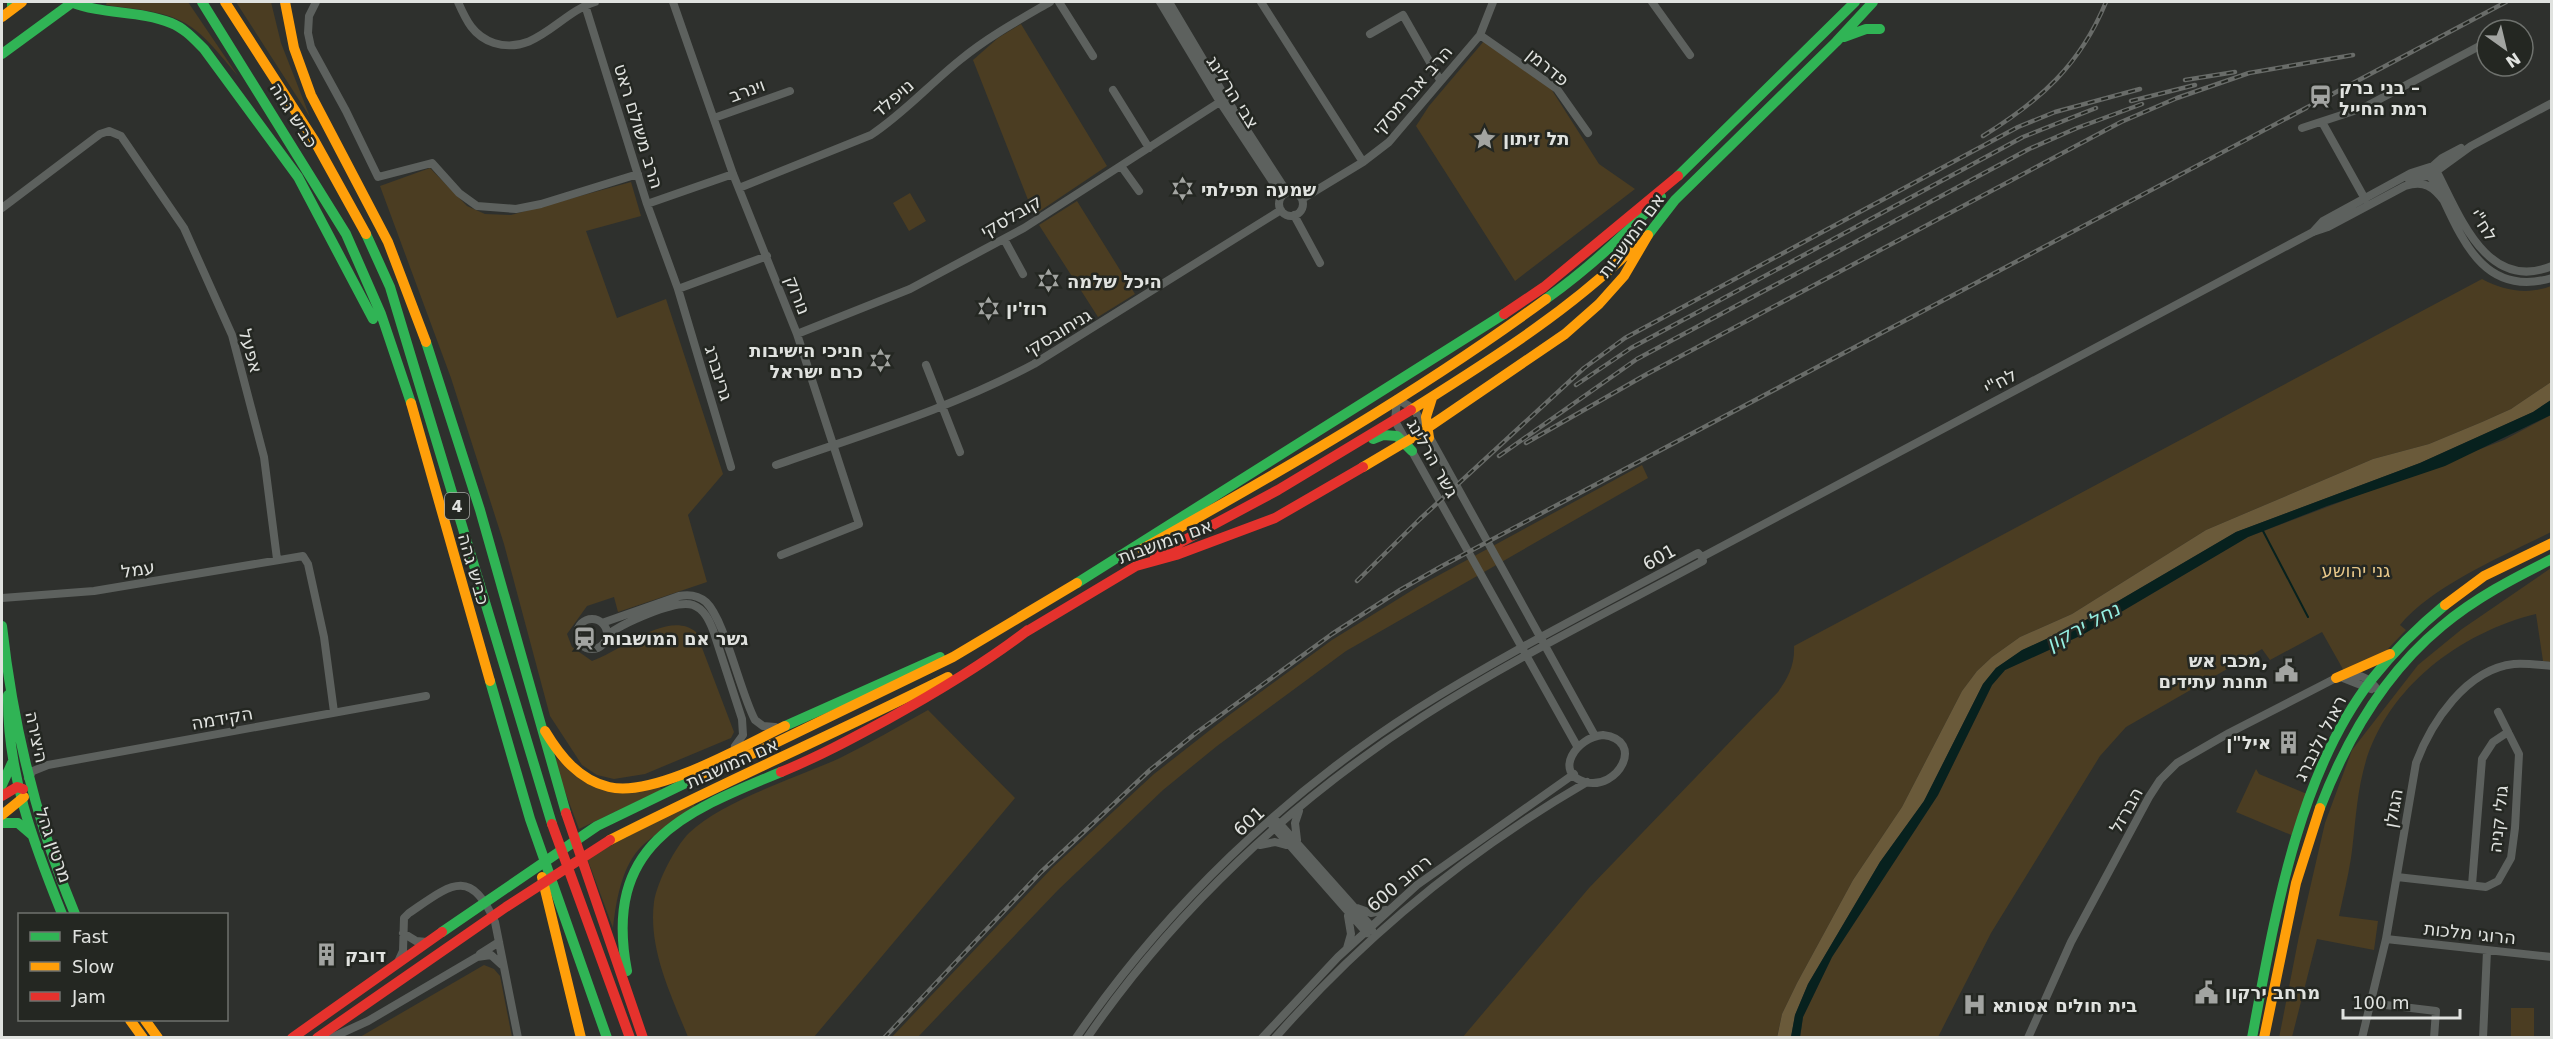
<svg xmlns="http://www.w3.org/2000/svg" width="2553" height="1039" viewBox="0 0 2553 1039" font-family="'DejaVu Sans',Heebo,sans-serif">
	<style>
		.green { fill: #4b3d22 }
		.forest { fill: #6a5a3a }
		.water { fill: #07211e }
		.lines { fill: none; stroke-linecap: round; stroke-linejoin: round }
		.stream { stroke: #07211e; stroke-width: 2 }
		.street { stroke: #5d615e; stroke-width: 8 }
		.fast { stroke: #30b455; stroke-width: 10 }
		.slow { stroke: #ff9f0a; stroke-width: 10 }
		.jam { stroke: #e5322d; stroke-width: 10 }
		.rail-casing { stroke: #696c69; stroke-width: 4.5 }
		.rail { stroke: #242722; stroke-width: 2; stroke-dasharray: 7; stroke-linecap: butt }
		.labels { text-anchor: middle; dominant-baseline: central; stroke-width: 5; stroke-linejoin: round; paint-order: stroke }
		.shield { fill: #242722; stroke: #a8aaa6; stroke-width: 1.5 }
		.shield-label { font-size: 16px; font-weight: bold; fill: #e0e2df }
		.street-label { font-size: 18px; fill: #e0e2df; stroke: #242722 }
		.poi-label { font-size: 18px; font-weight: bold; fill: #e0e2df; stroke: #242722; text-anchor: start }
		.park-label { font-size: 18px; fill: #e7c789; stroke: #242722 }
		.water-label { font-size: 20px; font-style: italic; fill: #95efe2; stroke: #242722 }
	</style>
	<rect width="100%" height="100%" fill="#2e302d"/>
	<path class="green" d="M107 2H188L238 76C222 58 206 35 185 23 162 10 131 9 106 5Z
		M236 2H271L281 43 310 117Z
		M1021 24 1107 166 1034 215 973 60 998 38Z
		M1484 41 1548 84 1599 164 1635 189 1515 281 1416 126 1429 106Z
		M430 168 467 206 485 214 511 215 631 182 641 216 586 231 617 318 666 299 723 474 688 515 707 582 618 612 614 597 587 606 567 634 572 647 592 661C620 652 668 609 696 632L734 732 731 738 645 774 614 779 597 775 582 765 550 716 504 544 451 378 380 186Z
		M910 193 926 221 909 231 893 203Z
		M1077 201 1135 294 1098 317 1039 225Z
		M2482 279C2504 291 2528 295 2551 286V382L2511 409 2482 422 2429 444 2373 459 2206 530 2072 614 2020 637 1992 657 1977 671 1962 691 1902 807 1853 880 1797 983 1782 1014 1777 1037 1462 1038 1589 888 1778 692C1788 678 1795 665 1794 646Z
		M2551 415V532C2507 554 2431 586 2400 625L2406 630 2381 656 2344 671 2322 632 2270 660 2262 649 2126 727 2100 756 1991 933 1938 1037 1800 1038 1803 1017 1832 957 1938 795 1992 685 2005 670 2082 635 2248 537 2504 440Z
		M1642 465 1648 478 1346 651 1217 746 1163 790 1058 890 918 1037 891 1038 1052 868 1154 774 1228 716 1332 640 1419 586Z
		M2551 568V662L2543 661 2536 614C2458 633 2382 691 2363 772 2356 800 2355 830 2351 858 2348 877 2343 897 2339 916L2378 921 2374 950 2317 939 2292 1037 2279 1038 2299 936 2325 823 2352 750 2418 665 2462 629Z
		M928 710 1015 798 814 1037H688C671 995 648 949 654 902 657 882 675 847 689 833 722 801 796 778 840 758 870 743 899 726 928 710Z
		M551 754 591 786 659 783 661 790 579 829Z
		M2256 769 2259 774 2307 794 2296 837 2236 812Z
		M695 801 694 809C678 820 658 831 643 845 622 864 616 901 613 928L587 858Z
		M484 965 494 969 500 976 512 1037H360Z
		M2511 1008H2534V1037H2511Z"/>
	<path class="forest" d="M2551 382V400L2533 412 2420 463 2236 532 2079 624 2023 650 1996 668 1983 684 1924 801 1880 862 1808 984 1795 1015 1791 1037 1777 1038 1782 1014 1797 983 1853 880 1902 807 1962 691 1977 671 1992 657 2020 637 2072 614 2206 530 2373 459 2429 444 2482 422 2511 409Z"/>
	<path class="water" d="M2551 400V415L2445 466 2327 506 2248 537 2082 635 2005 670 1992 685 1938 795 1832 957 1803 1017 1800 1037H1791L1795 1015 1808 984 1880 862 1924 801 1983 684 1996 668 2022 650 2079 624 2236 532 2420 463 2533 412Z"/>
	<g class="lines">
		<path class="stream" d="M2262 529 2308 617"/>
		<path class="street" d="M316 2 309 16 308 33 311 47 346 111 378 177 432 163 459 193 477 206 516 209 541 204 638 174
			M458 2C466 20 473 36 494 43 536 56 559 13 595 2
			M673 2 733 174 797 334 859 524 781 555
			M1059 2 1093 56
			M1160 2 1220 102 1282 196
			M1169 2 1226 98 1287 192
			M1261 2 1363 162
			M1652 2 1690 55
			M585 5 647 204 733 174
			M1370 34 1403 15 1440 80
			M1480 35 1557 89 1588 133
			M1113 90 1149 148
			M714 118 790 91
			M2322 122 2365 199
			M2302 128 2363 108 2487 42
			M1121 166 1139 191
			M2432 169 2438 174C2460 217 2488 293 2552 266
			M2425 176H2429L2435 182C2460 233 2480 299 2552 278
			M2409 180 2431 175 2471 146 2552 103
			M739 188 871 135C903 114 930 84 960 60 988 37 1019 20 1050 2
			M1279 204a12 12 0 1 1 24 0a12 12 0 1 1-24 0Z
			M1302 199 1363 162 1389 142 1480 35 1493 2
			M647 204 678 289 731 467
			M2 208 100 134 109 131 121 136 184 228 232 335 264 457 277 559
			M1294 215 1320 263
			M2313 232 2323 221 2411 173 2433 166 2442 158 2461 148
			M1004 239 1023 274
			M678 289 767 256
			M797 334 910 289 1024 228 1226 98
			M926 365 960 452
			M776 465C864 434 952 408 1034 364L1281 210
			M1702 557 2313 232 2328 227 2405 186C2424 180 2433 186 2445 202
			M2 598 94 591 303 556 308 564 324 637 334 712
			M577 634a15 15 0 1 1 30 0a15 15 0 1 1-30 0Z
			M602 623 679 596C689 594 698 595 706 602 725 620 740 692 755 720L763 726 775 727
			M606 636C621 624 675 599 693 605 704 609 709 620 713 630L742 719 743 735 735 746
			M2343 678 2371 689
			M1603 735C1646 740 1618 791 1585 782 1553 773 1576 737 1603 735Z
			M1577 746 1395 421 1397 399 1414 409 1595 736
			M28 778 33 771 48 765 426 696
			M1278 822 1370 925 1372 930
			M1272 825 1367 933
			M1297 840 1295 823 1299 811
			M1260 845 1275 842 1286 845
			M2397 877 2486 887 2498 881 2511 858 2515 828 2519 754 2498 712
			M2472 885 2482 759 2493 742 2508 732
			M1357 908 1371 913 1386 910
			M403 933 416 941 427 942
			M2386 939 2552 957
			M1347 948 1351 934 1348 916
			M480 954 499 942
			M398 962 403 951 404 918 409 913C449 886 470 865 495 922L518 1038
			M2369 1003 2436 1011 2434 1038
			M331 1038 368 1021 477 957 491 955 502 965
			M1076 1038C1165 908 1285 793 1417 709 1507 652 1604 604 1698 553L1702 557
			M1087 1038C1174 911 1293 800 1422 717 1512 659 1609 612 1703 561L1702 557
			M1262 1038 1338 957 1417 885 1574 774
			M1275 1038C1366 934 1468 851 1587 782
			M2028 1038 2071 942 2149 797 2160 780 2177 763 2229 733 2336 678C2359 673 2367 674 2380 693
			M2362 1038 2386 939 2416 763C2431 723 2466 669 2514 664 2526 663 2539 665 2552 666
			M2483 1038 2487 951"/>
		<path class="fast" d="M12 2V9
			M71 2C103 15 139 10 171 23 184 28 194 39 204 49L298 177 373 319
			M202 2 346 234 381 314 411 403
			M1844 37 1866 29H1880
			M2 54 73 2
			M1678 176 1855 2
			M366 234 390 287 552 824
			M1648 235 1675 200 1836 42 1873 2
			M1546 299C1588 269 1625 235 1661 197
			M426 342 480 510 566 813
			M1373 439 1383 435 1397 436 1412 451
			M1077 583 1504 314
			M2 626C13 725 36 822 75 914
			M490 681 530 819 607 1038
			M8 695C7 773 33 842 62 914
			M785 726 940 657
			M2 785 12 763
			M2320 808C2346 740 2385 673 2442 626 2475 598 2514 578 2552 559
			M2 823H18L32 835
			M442 932 597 826 692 780
			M627 971C603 845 681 813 781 772
			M2252 1038C2274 921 2297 775 2372 679 2394 651 2418 627 2445 605"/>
		<path class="slow" d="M225 2 314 140 366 234
			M285 2 294 48 311 95 388 242 426 342
			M2 17 22 2
			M411 403 490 681
			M1411 410C1492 359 1574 308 1641 240
			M1429 438 1426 417 1432 398
			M1363 467 1417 435 1565 334 1599 304 1624 276 1648 235
			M1142 549C1280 472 1418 393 1546 299
			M2445 605 2484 576 2552 543
			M2336 678 2390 654
			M545 731C560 756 579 780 609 787 654 798 743 746 785 726
			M692 780 761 750 953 657 1077 583
			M2 815 24 797
			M610 840C722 783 836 733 948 677
			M542 877 581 1038
			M130 1020 143 1038
			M145 1020 158 1038
			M2264 1038 2296 883 2320 808"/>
		<path class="jam" d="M1504 314 1544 287 1678 176
			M1155 556 1278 490 1411 410
			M1024 633 1136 566 1176 555 1275 518 1363 467
			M781 772C818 757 853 738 888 719 937 692 984 664 1028 630
			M2 796 17 787 23 789
			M566 813 643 1038
			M552 824 630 1038
			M292 1038 442 932
			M317 1038 506 907 610 840"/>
		<defs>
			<path id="rail" d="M2185 80 2235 72
				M2131 101 2195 85
				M1983 136C2041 100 2080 65 2106 2
				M1576 385 1631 348 2023 137 2096 108
				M1526 443 1647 374 2121 122 2177 98 2249 73 2353 55
				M1499 456 1637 359 2029 149 2077 128 2142 104
				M1357 581 1420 519 1584 368 1625 338 2018 127 2055 112 2140 89
				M884 1038 1041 872 1150 770 1196 733 1332 634 1400 590 1442 566 2506 2"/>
		</defs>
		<use href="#rail" class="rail-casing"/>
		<use href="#rail" class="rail"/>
	</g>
	<defs>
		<symbol id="station-bare" viewBox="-9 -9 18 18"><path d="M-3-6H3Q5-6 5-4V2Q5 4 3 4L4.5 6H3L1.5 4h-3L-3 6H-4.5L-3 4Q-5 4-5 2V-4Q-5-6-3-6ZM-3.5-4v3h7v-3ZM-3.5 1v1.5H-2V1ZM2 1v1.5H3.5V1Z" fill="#a2a4a1" stroke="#242722" stroke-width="2.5" paint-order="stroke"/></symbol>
		<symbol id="sight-bare" viewBox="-9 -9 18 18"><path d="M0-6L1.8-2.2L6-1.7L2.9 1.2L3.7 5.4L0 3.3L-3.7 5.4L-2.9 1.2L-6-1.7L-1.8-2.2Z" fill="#a2a4a1" stroke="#242722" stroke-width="2.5" paint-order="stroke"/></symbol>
		<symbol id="synagogue-bare" viewBox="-9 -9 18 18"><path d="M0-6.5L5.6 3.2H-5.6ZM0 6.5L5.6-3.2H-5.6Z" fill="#a2a4a1" stroke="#242722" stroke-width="2.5" paint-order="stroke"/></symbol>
		<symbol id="civic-bare" viewBox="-9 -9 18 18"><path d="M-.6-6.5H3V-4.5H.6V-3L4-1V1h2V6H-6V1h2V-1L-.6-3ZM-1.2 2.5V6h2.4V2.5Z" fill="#a2a4a1" stroke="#242722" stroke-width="2.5" paint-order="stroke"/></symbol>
		<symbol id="building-bare" viewBox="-9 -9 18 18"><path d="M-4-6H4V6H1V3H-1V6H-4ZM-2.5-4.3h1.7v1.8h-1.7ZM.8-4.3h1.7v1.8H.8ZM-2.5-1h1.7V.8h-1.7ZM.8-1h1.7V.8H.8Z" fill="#a2a4a1" stroke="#242722" stroke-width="2.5" paint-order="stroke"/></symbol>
		<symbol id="hospital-bare" viewBox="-9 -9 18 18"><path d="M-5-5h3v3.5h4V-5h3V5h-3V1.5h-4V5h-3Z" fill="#a2a4a1" stroke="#242722" stroke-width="2.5" paint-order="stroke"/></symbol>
	</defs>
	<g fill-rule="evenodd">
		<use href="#station-bare" x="2304" y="80" width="33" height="33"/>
		<use href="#sight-bare" x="1468" y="122" width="33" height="33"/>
		<use href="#synagogue-bare" x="1166" y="172" width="33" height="33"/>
		<use href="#synagogue-bare" x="1032" y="264" width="33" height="33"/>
		<use href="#synagogue-bare" x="972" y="292" width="33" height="33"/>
		<use href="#synagogue-bare" x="864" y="344" width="33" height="33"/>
		<use href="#station-bare" x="568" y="622" width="33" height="33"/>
		<use href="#civic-bare" x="2270" y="654" width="33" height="33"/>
		<use href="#building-bare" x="2272" y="726" width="33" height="33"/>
		<use href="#building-bare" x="310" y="938" width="33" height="33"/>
		<use href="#civic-bare" x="2190" y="976" width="33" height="33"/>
		<use href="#hospital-bare" x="1958" y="988" width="33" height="33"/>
	</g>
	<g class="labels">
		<rect class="shield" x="445" y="493" width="24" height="26" rx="4.5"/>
		<g class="shield-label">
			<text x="457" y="506">4</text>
		</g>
		<g class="street-label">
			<text transform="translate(1548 67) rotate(39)">פדרמן</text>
			<text transform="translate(747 90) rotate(-20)">וינרב</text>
			<text transform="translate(1412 90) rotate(-49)">הרב אברמסקי</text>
			<text transform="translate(1233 92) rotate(58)">צבי הרלינג</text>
			<text transform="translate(893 98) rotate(-41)">נויפלד</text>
			<text transform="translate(294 115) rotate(58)">כביש גהה</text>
			<text transform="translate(639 126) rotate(73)">הרב משולם ראט</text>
			<text transform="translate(1011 216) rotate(-30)">קובלסקי</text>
			<text transform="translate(2484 225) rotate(57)">לח"י</text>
			<text transform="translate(1631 235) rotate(-54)">אם המושבות</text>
			<text transform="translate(798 295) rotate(69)">נורוק</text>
			<text transform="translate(1058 332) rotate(-31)">גניחובסקי</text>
			<text transform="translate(251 351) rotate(74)">אפעל</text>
			<text transform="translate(719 373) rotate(73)">גרינברג</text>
			<text transform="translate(2000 381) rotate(-28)">לח"י</text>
			<text transform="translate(1433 458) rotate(61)">גשר הרלינג</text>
			<text transform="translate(1165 541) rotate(-20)">אם המושבות</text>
			<text transform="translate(1659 557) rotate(-29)">601</text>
			<text transform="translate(138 569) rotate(-9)">עמל</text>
			<text transform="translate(474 569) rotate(74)">כביש גהה</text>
			<text transform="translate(222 718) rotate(-10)">הקידמה</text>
			<text transform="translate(37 737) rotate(78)">היצירה</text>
			<text transform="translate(2320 738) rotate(-63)">ראול ולנברג</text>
			<text transform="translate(732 763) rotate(-24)">אם המושבות</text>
			<text transform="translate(2393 808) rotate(-80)">הגולן</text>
			<text transform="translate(2126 810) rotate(-61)">הברזל</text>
			<text transform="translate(2498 819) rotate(-84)">גולי קניה</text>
			<text transform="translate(1249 821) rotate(-42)">601</text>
			<text transform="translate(54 845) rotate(71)">מרטין גהל</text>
			<text transform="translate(1399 883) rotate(-40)">רחוב 600</text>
			<text transform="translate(2470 933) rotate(6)">הרוגי מלכות</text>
		</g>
		<g class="poi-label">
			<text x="2339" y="87">בני ברק –<tspan x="2339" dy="21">רמת החייל</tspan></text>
			<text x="1503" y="138">תל זיתון</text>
			<text x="1201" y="189">שמעה תפילתי</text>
			<text x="1067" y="281">היכל שלמה</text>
			<text x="1006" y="308">רוז'ין</text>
			<text x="863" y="350" text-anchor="end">חניכי הישיבות<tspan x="863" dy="21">כרם ישראל</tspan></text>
			<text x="603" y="638">גשר אם המושבות</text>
			<text x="2268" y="660" text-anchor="end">מכבי אש,<tspan x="2268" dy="21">תחנת עתידים</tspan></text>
			<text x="2271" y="742" text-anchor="end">איל"ן</text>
			<text x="345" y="955">דובק</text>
			<text x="2225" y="992">מרחב ירקון</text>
			<text x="1992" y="1005">בית חולים אסותא</text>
		</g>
		<g class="park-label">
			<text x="2356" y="570">גני יהושע</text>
		</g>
		<g class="water-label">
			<text transform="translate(2083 626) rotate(-28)">נחל ירקון</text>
		</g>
	</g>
	<rect width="2553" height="1039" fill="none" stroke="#e0e2df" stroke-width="6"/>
	<rect x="18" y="913" width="210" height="108" fill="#242722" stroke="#6f726e" stroke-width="1.5"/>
	<rect x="30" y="932" width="30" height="9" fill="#30b455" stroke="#6f726e" stroke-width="1.5"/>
	<text x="72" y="943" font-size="18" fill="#e0e2df">Fast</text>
	<rect x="30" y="962" width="30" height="9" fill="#ff9f0a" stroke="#6f726e" stroke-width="1.5"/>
	<text x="72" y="973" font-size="18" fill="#e0e2df">Slow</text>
	<rect x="30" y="992" width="30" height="9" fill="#e5322d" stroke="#6f726e" stroke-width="1.5"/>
	<text x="72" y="1003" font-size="18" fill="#e0e2df">Jam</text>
	<g transform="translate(2505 48) rotate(146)"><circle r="28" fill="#242722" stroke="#6f726e" stroke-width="1.5"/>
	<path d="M0-4.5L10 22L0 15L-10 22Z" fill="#a2a4a1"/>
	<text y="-9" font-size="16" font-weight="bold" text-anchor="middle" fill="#e0e2df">N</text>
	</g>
	<path d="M2343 1009v9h117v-9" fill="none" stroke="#e0e2df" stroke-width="3"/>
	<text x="2352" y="1009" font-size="18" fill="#e0e2df" stroke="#242722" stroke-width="4.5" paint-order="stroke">100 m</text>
</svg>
